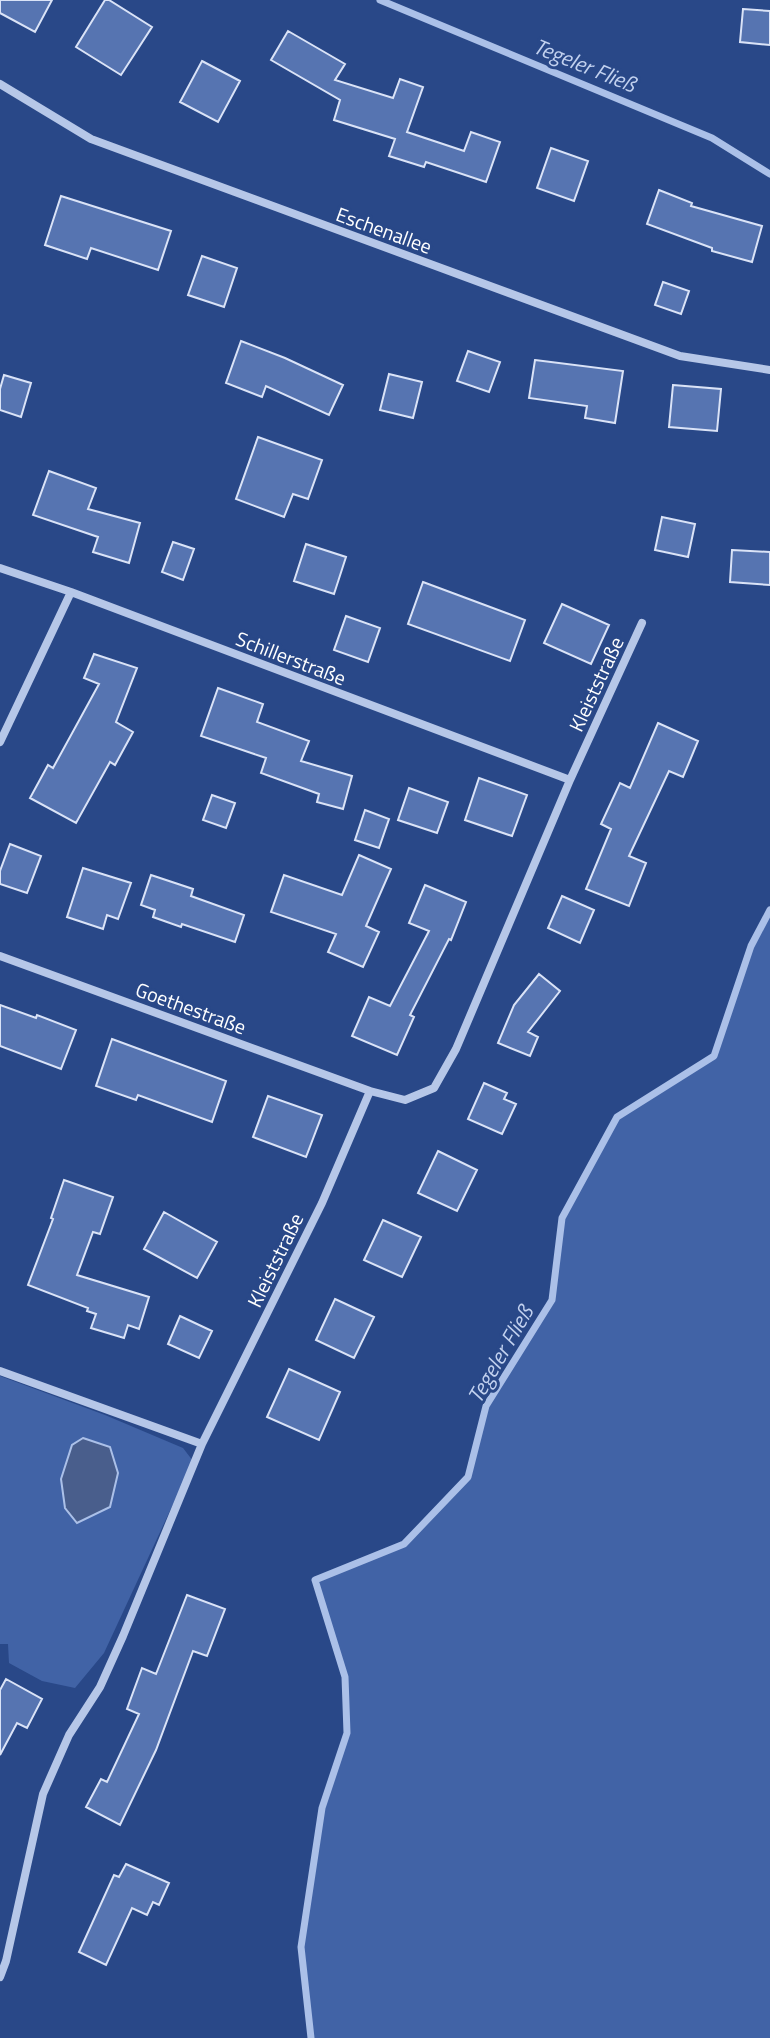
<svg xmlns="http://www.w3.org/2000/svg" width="770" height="2038" viewBox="0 0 770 2038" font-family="'Titillium Web',sans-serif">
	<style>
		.green { fill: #4163a6 }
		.water { fill: #495e8c; stroke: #abc0e8; stroke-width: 2 }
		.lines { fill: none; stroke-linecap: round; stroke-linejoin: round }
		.stream { stroke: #abc0e8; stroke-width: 7 }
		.building { fill: #5674b1; stroke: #dae3f7; stroke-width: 2 }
		.minor { stroke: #b6c7e8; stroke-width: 8 }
		.labels { text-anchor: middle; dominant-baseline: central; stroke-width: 6; stroke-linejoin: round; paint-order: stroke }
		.street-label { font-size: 20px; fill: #fff; stroke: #294888 }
		.water-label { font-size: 22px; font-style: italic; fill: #c2d1ef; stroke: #294888 }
	</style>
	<rect width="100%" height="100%" fill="#294888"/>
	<path class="green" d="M770 910V2038H311L301 1947 322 1808 347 1733 345 1677 315 1580 404 1544 468 1477 486 1406 552 1300 562 1218 617 1117 714 1056 751 946Z
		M0 1376 105 1415 183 1448 193 1461 104 1653 75 1688 42 1681 9 1663 8 1644H0Z"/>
	<path class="water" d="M83 1438 110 1447 118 1473 110 1507 77 1523 65 1508 61 1479 72 1445Z"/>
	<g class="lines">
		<path class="stream" d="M380 0 712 138 770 174
			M311 2038 301 1947 322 1808 347 1733 345 1677 315 1580 404 1544 468 1477 486 1406 552 1300 562 1218 617 1117 714 1056 751 946 770 910"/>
	</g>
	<path class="building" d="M0 0H52L35 32 0 13Z
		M105 0H109L152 27 121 75 76 47Z
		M743 9 770 11V45L740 42Z
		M288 31 345 64 335 80 393 98 400 79 423 87 407 132 464 151 471 132 500 142 486 182 426 162 424 167 389 156 395 139 334 120 340 100 271 60Z
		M202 61 240 81 218 122 180 102Z
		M551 148 588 161 574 201 537 188Z
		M659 190 692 203 691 206 762 226 752 262 712 251V248L647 224Z
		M61 196 171 231 158 270 91 248 87 259 45 245Z
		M202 256 237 268 224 307 188 295Z
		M663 282 689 291 681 314 655 305Z
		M241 341 285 358 343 385 329 415 266 386 262 397 226 383Z
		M468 351 500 362 489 392 457 381Z
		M535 360 623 371 615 423 585 418 587 406 529 398Z
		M389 374 422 382 413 418 380 410Z
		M4 375 31 383 21 417 0 410V389Z
		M673 385 721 389 717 431 669 427Z
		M258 437 322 460 308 499 293 494 284 517 236 499Z
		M49 471 96 488 88 509 140 523 129 563 93 552 98 537 33 515Z
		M662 517 695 524 688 557 655 550Z
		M173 542 194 549 183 580 162 572Z
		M306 544 346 557 334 594 294 581Z
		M732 550 770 552V585L730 582Z
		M423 582 525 620 510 661 408 624Z
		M562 604 609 625 591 664 544 643Z
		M346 616 380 628 368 662 334 650Z
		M94 654 137 668 116 722 133 732 115 765 110 762 76 823 30 798 48 765 53 768 99 684 84 678Z
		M218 688 263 704 257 722 309 741 301 761 352 776 343 809 317 802 319 794 261 773 266 758 201 736Z
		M658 723 698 741 683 777 669 771 629 856 646 863 629 906 586 889 611 829 601 824 620 783 630 788Z
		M479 778 527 795 512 836 465 820Z
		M409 788 448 802 437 833 398 820Z
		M212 795 235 803 226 828 203 820Z
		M365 810 389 819 379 848 355 840Z
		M10 844 41 856 27 893 0 884V871Z
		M359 855 391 869 366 926 379 932 363 967 328 952 336 934 271 912 284 875 342 895Z
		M83 868 131 883 118 919 107 915 103 929 67 917Z
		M151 875 193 889 191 896 244 915 235 942 182 924 181 927 153 917 155 910 141 905Z
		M425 885 466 902 451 940 449 939 410 1015 414 1017 397 1055 352 1036 369 997 390 1006 429 931 409 923Z
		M562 896 594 910 580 943 548 928Z
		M539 974 560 991 528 1032 538 1037 530 1056 498 1043 514 1005Z
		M0 1005 36 1018 37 1015 76 1030 61 1069 0 1046Z
		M112 1039 226 1081 212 1122 138 1095 136 1100 96 1086Z
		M484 1083 507 1093 504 1099 516 1104 502 1134 468 1119Z
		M268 1096 322 1115 306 1157 253 1137Z
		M438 1151 477 1170 457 1211 418 1193Z
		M64 1180 113 1197 100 1234 93 1232 77 1275 149 1297 139 1329 128 1325 124 1338 91 1328 96 1314 87 1311 88 1308 28 1285 53 1219 51 1218Z
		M164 1212 217 1242 197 1278 144 1249Z
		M383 1220 421 1237 402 1277 364 1260Z
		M335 1299 374 1317 354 1358 316 1340Z
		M180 1316 212 1331 199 1358 168 1344Z
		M289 1369 340 1392 319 1440 267 1417Z
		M187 1595 225 1609 207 1656 193 1651 156 1750 120 1825 86 1807 101 1779 107 1782 139 1714 127 1709 142 1668 156 1674Z
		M6 1679 42 1699 27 1728 17 1723 0 1755V1690Z
		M126 1864 169 1883 159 1905 153 1902 147 1915 132 1908 106 1965 79 1952 114 1875 119 1877Z"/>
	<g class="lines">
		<path class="minor" d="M0 84 91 139 680 356 770 370
			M0 568 71 592 570 780
			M0 742 71 592
			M0 956 370 1091
			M0 1371 202 1444
			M0 1977 6 1961 43 1794 69 1735 100 1687 123 1636 202 1444 322 1203 370 1091 405 1100 434 1088 456 1049 570 780 642 623"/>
	</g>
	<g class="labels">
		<g class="street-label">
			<text transform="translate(384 230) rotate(20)">Eschenallee</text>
			<text transform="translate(291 658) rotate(21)">Schillerstraße</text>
			<text transform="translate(596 684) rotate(-65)">Kleiststraße</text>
			<text transform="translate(191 1008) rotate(20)">Goethestraße</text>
			<text transform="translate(275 1260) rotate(-64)">Kleiststraße</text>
		</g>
		<g class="water-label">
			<text transform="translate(585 65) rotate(22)">Tegeler Fließ</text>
			<text transform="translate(500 1354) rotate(-60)">Tegeler Fließ</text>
		</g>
	</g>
</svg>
